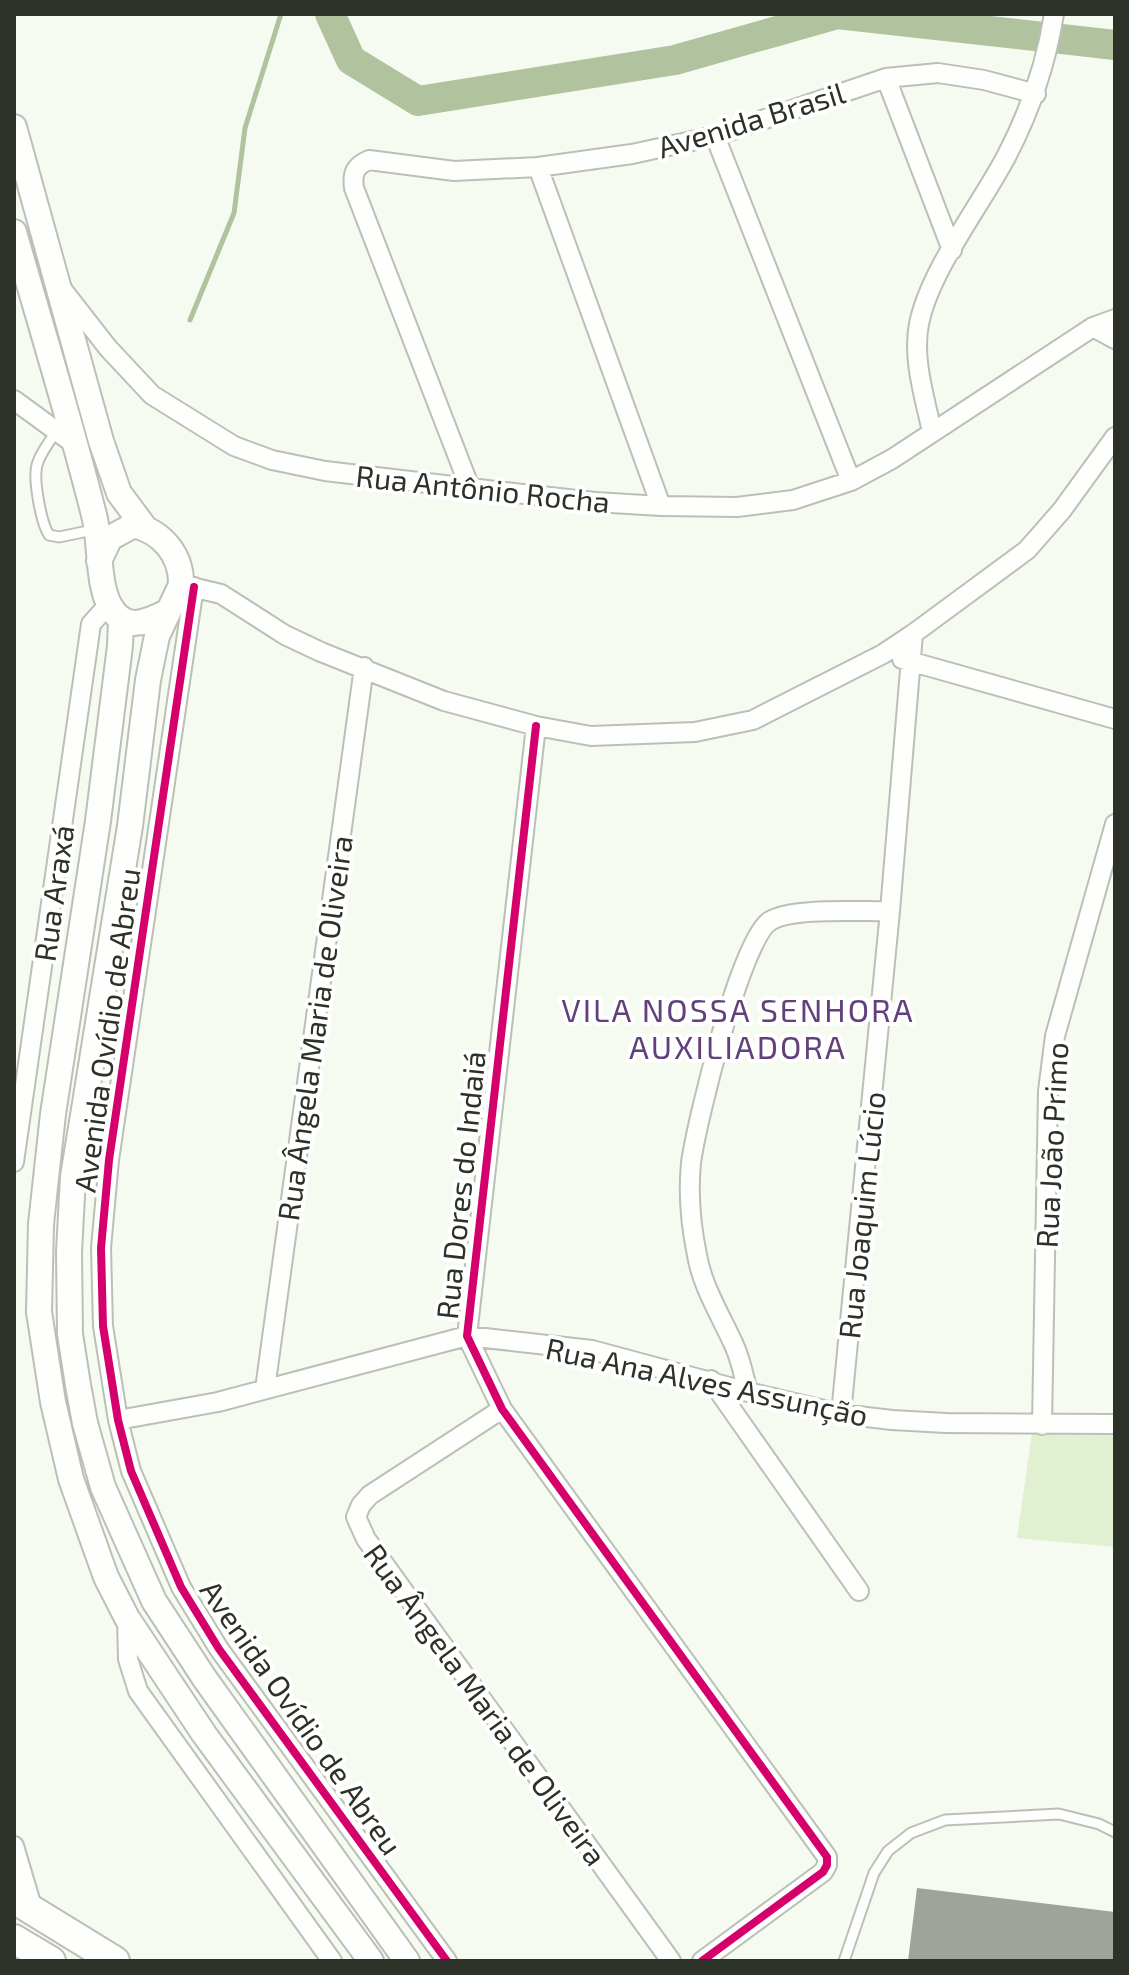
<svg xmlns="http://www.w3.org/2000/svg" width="1129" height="1975" viewBox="0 0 1129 1975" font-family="'Exo 2',sans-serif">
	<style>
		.green { fill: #e1f0d1 }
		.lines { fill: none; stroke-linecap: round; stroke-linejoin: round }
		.stream { stroke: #b1c29e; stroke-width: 5 }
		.river { stroke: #b1c29e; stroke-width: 30 }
		.building { fill: #9fa49a }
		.service-casing { stroke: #bbc0b7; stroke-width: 13 }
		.minor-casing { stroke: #bbc0b7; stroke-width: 22 }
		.secondary-casing { stroke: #bbc0b7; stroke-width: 28 }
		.primary-casing { stroke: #bbc0b7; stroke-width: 32 }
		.service { stroke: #fefefd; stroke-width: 9 }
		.minor { stroke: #fefefd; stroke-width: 18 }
		.secondary { stroke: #fefefd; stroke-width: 24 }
		.primary { stroke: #fefefd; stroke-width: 28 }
		.cycleway-casing { stroke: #fff; stroke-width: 13 }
		.cycleway { stroke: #d6006c; stroke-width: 8 }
		.labels { text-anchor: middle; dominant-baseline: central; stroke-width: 8; stroke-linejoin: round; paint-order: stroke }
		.street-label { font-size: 30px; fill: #2c3227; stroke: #fff }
		.neighbourhood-label { font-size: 32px; letter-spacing: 2px; fill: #62407b; stroke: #fff }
	</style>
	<rect width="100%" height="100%" fill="#f6fbf1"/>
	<path class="green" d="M1115 1431V1547L1017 1538 1032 1433Z"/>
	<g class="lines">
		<path class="stream" d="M190 320 234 213 245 128 281 14"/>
		<path class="river" d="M330 14 351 60 418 101 675 60 837 14 1115 45"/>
	</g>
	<path class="building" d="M917 1888 1115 1912V1961H908Z"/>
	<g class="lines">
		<defs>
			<path id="service" d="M56 431C50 442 40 453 37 465 33 479 41 523 49 535L59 537 93 530
				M844 1961 874 1873 888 1851 911 1833 945 1820 1059 1814 1099 1824 1115 1832"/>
			<path id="minor" d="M886 78 952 250
				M715 136 851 481
				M538 167 661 506
				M62 289 108 348 152 395 234 446 272 460 325 471 470 488 595 502 661 506 737 507 793 500 851 481 892 459 1093 327 1115 319
				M1093 327 1115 339
				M14 400 77 446
				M932 432C925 398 912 359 919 324 929 272 980 206 1006 157 1030 111 1046 65 1054 14
				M470 488 354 188C352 173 355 166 369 160L454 171 538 167 632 154 715 136 886 78 938 73 984 80 1036 94
				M183 585 221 594 285 635 321 652 444 701 536 726 591 736 695 732 753 720 883 654 913 634 1027 550 1062 510 1115 437
				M194 587 109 1160 101 1248 103 1326 118 1420 131 1471 181 1587 219 1649 447 1961
				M902 659 1115 719
				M536 726 467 1336 502 1409 827 1857V1865L823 1872 702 1961
				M14 1162 91 624 109 604
				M711 1380 859 1591
				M265 1389 364 667
				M748 1392C744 1377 741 1360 734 1345 721 1316 702 1286 697 1255 691 1226 688 1193 691 1163 696 1124 741 939 770 921 792 907 862 912 890 911
				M502 1409 370 1495 361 1505 356 1517 366 1539 671 1961
				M841 1414 890 911 913 634
				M118 1420 218 1402 467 1336 592 1350 748 1392 841 1414 892 1420 946 1423 1115 1424
				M1042 1425 1048 1091 1055 1036 1115 824
				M127 1618 128 1659 138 1691 332 1961
				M14 1846 33 1910"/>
			<path id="secondary" d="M14 127 101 441 119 493 145 528
				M14 232C41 327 70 420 94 515 101 541 97 583 110 606 124 632 146 623 167 612
				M99 561 110 538 134 525C162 532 182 555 181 585L157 636 148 680 130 826 73 1177 69 1252 70 1334 78 1385 85 1423 103 1487 154 1601 205 1679 407 1961
				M121 619 120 646 98 821 53 1114 41 1224 39 1312 53 1402 71 1479 106 1577 127 1618 204 1734 371 1961"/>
			<path id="primary" d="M14 1899 115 1961
				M14 1939 51 1961"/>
		</defs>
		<use href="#service" class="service-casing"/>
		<use href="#minor" class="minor-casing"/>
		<use href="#secondary" class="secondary-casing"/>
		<use href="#primary" class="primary-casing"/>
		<use href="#service" class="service"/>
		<use href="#minor" class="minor"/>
		<use href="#secondary" class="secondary"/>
		<use href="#primary" class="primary"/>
		<defs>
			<path id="cycleway" d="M194 587 109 1160 101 1248 103 1326 118 1420 131 1471 181 1587 219 1649 447 1961
				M536 726 467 1336 502 1409 827 1857V1865L823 1872 702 1961"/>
		</defs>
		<use href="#cycleway" class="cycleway-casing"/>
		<use href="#cycleway" class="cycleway"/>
	</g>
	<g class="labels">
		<g class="street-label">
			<text transform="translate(751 119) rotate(-17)">Avenida Brasil</text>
			<text transform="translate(483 488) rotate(6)">Rua Antônio Rocha</text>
			<text transform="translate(53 893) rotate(-82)">Rua Araxá</text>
			<text transform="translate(314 1028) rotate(-82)">Rua Ângela Maria de Oliveira</text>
			<text transform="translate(106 1030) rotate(-82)">Avenida Ovídio de Abreu</text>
			<text transform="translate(1051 1145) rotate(-87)">Rua João Primo</text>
			<text transform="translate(460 1185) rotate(-84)">Rua Dores do Indaiá</text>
			<text transform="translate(861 1215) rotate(-84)">Rua Joaquim Lúcio</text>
			<text transform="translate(707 1381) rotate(12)">Rua Ana Alves Assunção</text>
			<text transform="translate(486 1704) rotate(54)">Rua Ângela Maria de Oliveira</text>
			<text transform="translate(302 1717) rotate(55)">Avenida Ovídio de Abreu</text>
		</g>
		<g class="neighbourhood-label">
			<text x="738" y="1009">VILA NOSSA SENHORA<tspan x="738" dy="37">AUXILIADORA</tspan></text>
		</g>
	</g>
	<rect width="1129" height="1975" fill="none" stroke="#2c3227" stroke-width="32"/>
</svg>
